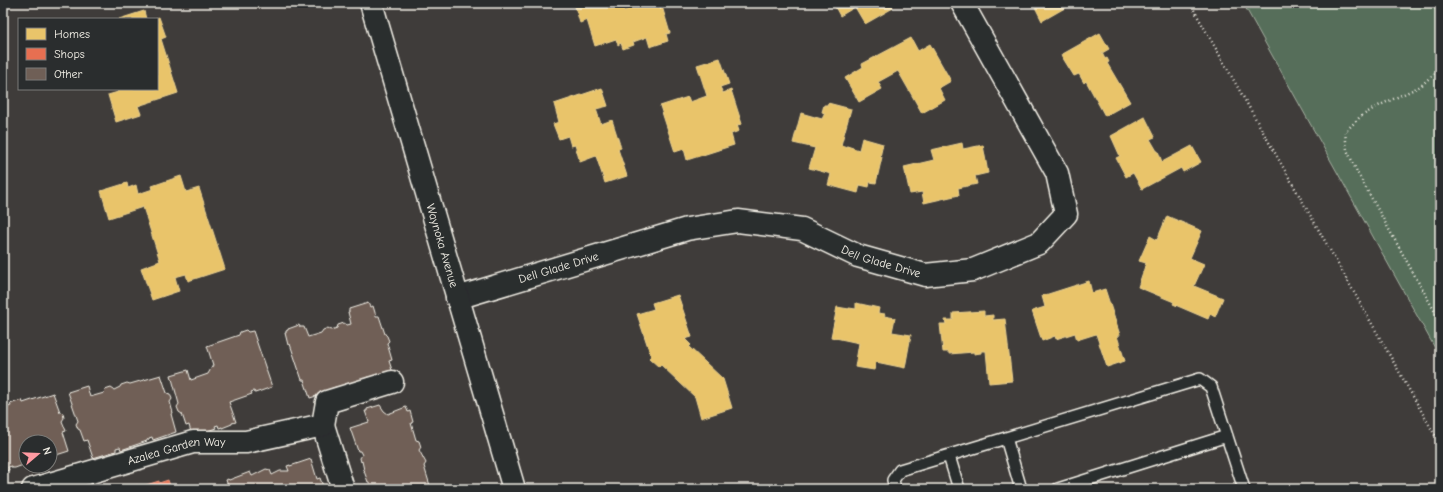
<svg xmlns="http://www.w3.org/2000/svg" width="1443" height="492" viewBox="0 0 1443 492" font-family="'Comic Neue',sans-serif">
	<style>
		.green { fill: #566e5a; stroke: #a5b0a1 }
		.homes { fill: #e9c46a; stroke: #ecd290 }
		.shops { fill: #e76f51; stroke: #eb967e }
		.building { fill: #6f5f56; stroke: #f4f1e8 }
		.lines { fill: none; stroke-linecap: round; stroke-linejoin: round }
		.service-casing { stroke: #f4f1e8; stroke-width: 14 }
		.minor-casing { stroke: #f4f1e8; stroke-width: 25 }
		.tertiary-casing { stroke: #f4f1e8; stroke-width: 25 }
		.path { stroke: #f4f1e8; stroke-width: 2.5; stroke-dasharray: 1 3; stroke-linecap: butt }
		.service { stroke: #2a2d2e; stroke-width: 11 }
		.minor { stroke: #2a2d2e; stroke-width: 22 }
		.tertiary { stroke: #2a2d2e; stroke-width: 22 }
		.labels { text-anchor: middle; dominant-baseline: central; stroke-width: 4; stroke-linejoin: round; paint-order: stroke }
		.street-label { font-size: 12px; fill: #f4f1e8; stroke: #2a2d2e }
	</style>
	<rect width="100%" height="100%" fill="#3f3c3a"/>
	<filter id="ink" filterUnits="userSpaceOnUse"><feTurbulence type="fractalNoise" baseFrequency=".025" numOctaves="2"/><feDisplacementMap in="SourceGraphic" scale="8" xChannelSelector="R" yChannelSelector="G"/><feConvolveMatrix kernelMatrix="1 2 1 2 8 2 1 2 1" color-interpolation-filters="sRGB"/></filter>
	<g filter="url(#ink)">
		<path class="green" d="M1243 3H1440V357Z"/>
		<path class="homes" d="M574 3H621L624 11 635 7 638 8 645 6 644 4 646 3H661L670 33 666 34 668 41 650 47 647 37 633 42 634 45 623 49 621 43 618 45 616 39 595 46 587 20 580 23Z
			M833 3H891L893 8 865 24 855 7 840 16Z
			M1029 3H1069L1070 5 1042 21 1034 5 1032 7Z
			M144 11 146 19H119Z
			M159 17 166 37 161 39 178 93 138 106 141 114 116 122 108 95 118 92 117 90 120 89H157V19H154Z
			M1100 33 1109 49 1102 53 1105 59 1107 58 1109 62 1107 63 1130 102 1105 116 1086 81 1084 83 1079 74 1074 76 1061 55Z
			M911 38 918 51 930 44 951 81 939 88 945 100 922 113 898 71 878 82 882 89 859 102 845 78 863 67 862 64Z
			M720 58 729 84 720 87 723 93 731 90 742 124 737 125 739 131 731 134 734 145 687 160 684 149 675 152 660 106 688 97 690 102 707 96 697 65Z
			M602 88 608 106 596 109 601 124 612 120 621 148 618 149 627 176 605 183 596 156 580 162 575 145 571 146 568 136 559 139 553 124 559 122 554 104Z
			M828 103 851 109 841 145 847 147V146L859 150 862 138 883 144 880 157H882L876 183 870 182 869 187 860 185 858 193 828 185 831 174 809 168 815 148 793 143 801 113 822 119 825 113 822 112 824 105H827Z
			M1145 117 1155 137 1150 139 1157 151H1158L1162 162 1192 146 1201 162 1183 172 1181 168 1142 189 1133 173 1126 177 1116 158 1120 156 1111 136Z
			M962 143 963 149 983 145 988 173 975 176 977 184 958 188 959 195 924 203 922 192 910 194 904 167 934 160 931 150Z
			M181 176 186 192 199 188 225 269 188 281 186 274 175 277 179 291 152 300 141 268 160 261 143 207 109 218 101 191 127 183 128 188 136 185 138 194 153 189 152 186Z
			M1167 216 1202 231 1190 258 1204 264 1194 286 1223 298 1215 317 1210 314 1208 319 1173 304 1174 302 1138 287 1146 263 1139 261 1150 236 1157 240Z
			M1089 281 1092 293 1105 289 1120 335 1117 336 1125 361 1107 367 1096 334 1077 340 1075 333 1056 339 1055 336 1042 341 1032 311 1045 307 1042 296Z
			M678 295 692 337 685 339 691 345 689 347 723 379 732 408 701 418 695 397 661 365 659 367 649 358 651 356 637 314 654 309 652 303Z
			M856 303 879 308 878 313 885 314 884 316 895 318 892 332 911 335 905 368 876 362 874 370 855 367 859 343 831 337 837 307 849 309V308L856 309Z
			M984 311V316L993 315V320L1005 319 1012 381 989 383 986 351H981V353L974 354V352L949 354V352H943L940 324H946L945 320H953V313Z"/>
		<path class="shops" d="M168 480 171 489H132L133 487 137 485 140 487 159 481V483Z"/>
		<path class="building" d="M368 303 370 307 373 306 376 316H379L385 334 387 336 389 341 387 343 392 360 389 361 393 373 369 381 368 377 365 378V380L336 389V387L332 388 333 391 310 398 304 380H302L290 344 288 345 285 333H286V331L288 330V329L299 325 300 327H304L308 337 321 333 323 330 328 328 331 330 337 328 338 325 344 323 347 325 351 324 348 312H349V309Z
			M246 330 248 332 253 331 272 387 258 392 255 393 254 391 251 392 252 394 229 402 236 422 232 423V424L222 428V427L219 428 218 425 215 426 216 428 192 436 189 425 186 426 182 414 179 412 177 407 179 404 171 375 188 370 191 380 208 374 213 365 207 346 239 335 240 332Z
			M161 375 167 393 170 394 172 399 170 402 173 413 171 414 176 432 153 440 152 437 149 438V439L147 440V441L121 450 120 447 116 448V451L93 458 87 440 84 441 80 430 78 429 76 424 78 421 68 392 87 386 90 397 104 393 105 390 111 388 114 390 120 387 121 385 127 383 130 384Z
			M53 393 60 412 63 413 64 418 62 421 66 431 63 432 69 451 50 457V442H26V464L15 468H12V466L8 467 9 470 3 472V408L11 406 10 404 22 400 23 403Z
			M380 405 384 411 388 414 406 407 408 412 410 411 413 422 411 423 416 440 419 441 421 447 419 450 426 463 424 466 431 489H369L368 488 371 487 369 482H368L364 471H365L364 470 362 461 361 462 360 458 362 455 360 451H358L350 428 369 422 365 411H367V409Z
			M311 459 317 479 320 478 324 489H229L226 480 228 479 229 480 250 472 252 476 266 469 270 470 272 475 280 471H289L287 466 290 465V466Z"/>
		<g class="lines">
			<defs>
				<path id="service" d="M1006 438 1200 379 1211 387 1244 489
					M949 456 959 489
					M895 489 893 480 900 470 1006 438 1021 489
					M1058 489 1227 436"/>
				<g id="minor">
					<path id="s1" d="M457 298 687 229 738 221 802 229 858 256 925 275 973 270 1039 243 1066 214 1057 173 962 3"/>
					<path d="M323 425 343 489"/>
					<path id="s2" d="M33 489 193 442H246L323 425 327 402 392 382"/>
				</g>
				<g id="tertiary">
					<path id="s3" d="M371 3 514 489"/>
				</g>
			</defs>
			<use href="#service" class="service-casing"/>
			<use href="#minor" class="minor-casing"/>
			<use href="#tertiary" class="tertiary-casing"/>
			<path class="path" d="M1190 3 1440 444
				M1440 68 1421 86 1376 107 1360 117 1345 132 1347 150 1357 172 1440 321"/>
			<use href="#service" class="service"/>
			<use href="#minor" class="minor"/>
			<use href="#tertiary" class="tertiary"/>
		</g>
	</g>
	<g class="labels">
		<g class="street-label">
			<text stroke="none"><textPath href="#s3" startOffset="253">Waynoka Avenue</textPath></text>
			<text stroke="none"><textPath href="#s1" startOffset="442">Dell Glade Drive</textPath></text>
			<text stroke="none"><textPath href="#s1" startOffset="106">Dell Glade Drive</textPath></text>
			<text stroke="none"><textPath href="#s2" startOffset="149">Azalea Garden Way</textPath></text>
		</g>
	</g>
	<rect width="1443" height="492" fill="none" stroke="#2a2d2e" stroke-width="16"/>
	<rect x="8" y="8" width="1427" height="476" fill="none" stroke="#f4f1e8" stroke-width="1.5" filter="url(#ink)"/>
	<rect x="18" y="18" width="140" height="72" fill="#2a2d2e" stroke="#7b7b78"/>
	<rect x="26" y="28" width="20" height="12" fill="#e9c46a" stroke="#7b7b78"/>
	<text x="54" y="38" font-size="12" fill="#f4f1e8">Homes</text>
	<rect x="26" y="48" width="20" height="12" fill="#e76f51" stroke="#7b7b78"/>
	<text x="54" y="58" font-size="12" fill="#f4f1e8">Shops</text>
	<rect x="26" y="68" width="20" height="12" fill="#6f5f56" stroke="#7b7b78"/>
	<text x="54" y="78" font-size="12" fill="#f4f1e8">Other</text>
	<g transform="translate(38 454) rotate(71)"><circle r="19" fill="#2a2d2e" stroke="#7b7b78"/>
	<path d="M0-3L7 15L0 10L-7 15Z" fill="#ff9aa2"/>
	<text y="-6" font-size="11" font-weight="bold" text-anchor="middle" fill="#f4f1e8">N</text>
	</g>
</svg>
